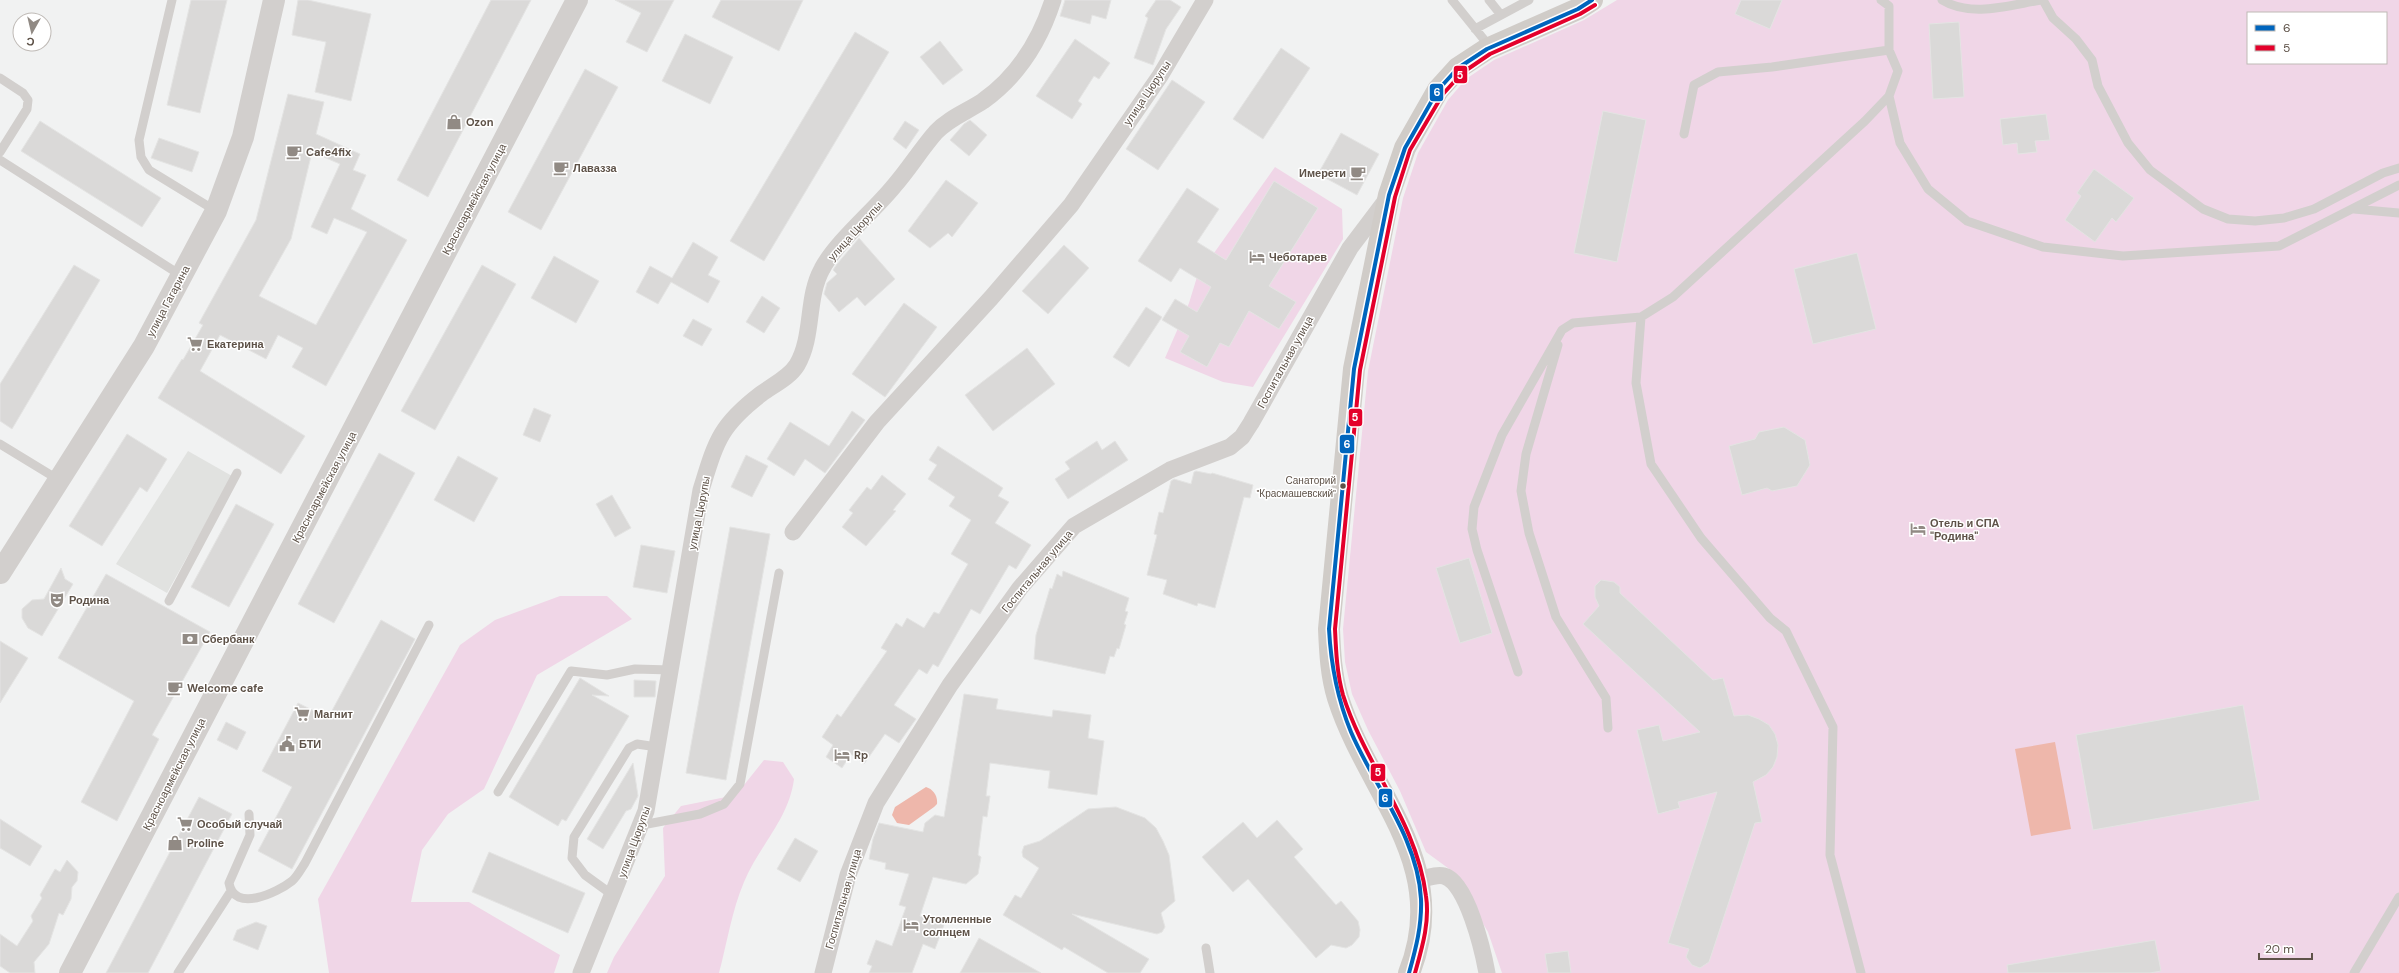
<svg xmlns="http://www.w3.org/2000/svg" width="2399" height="973" viewBox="0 0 2399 973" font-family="'DM Sans',sans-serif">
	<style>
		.education { fill: #e1e2e0 }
		.green { fill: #f0d6e7; fill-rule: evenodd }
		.water { fill: #eeb7ab }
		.building { fill: #dad9d8; stroke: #e4e4e3; fill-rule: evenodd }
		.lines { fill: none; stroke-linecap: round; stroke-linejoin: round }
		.lane { stroke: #d2cfcd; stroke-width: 9 }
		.street { stroke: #d2cfcd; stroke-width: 17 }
		.secondary { stroke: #d2cfcd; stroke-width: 22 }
		.primary { stroke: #d0ccc8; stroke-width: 22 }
		.bus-1-casing { stroke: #fff; stroke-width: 7 }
		.bus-2-casing { stroke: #fff; stroke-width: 7 }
		.bus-1 { stroke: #0065bd; stroke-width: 4 }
		.bus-2 { stroke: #e4002b; stroke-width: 4 }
		.bus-dot { fill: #5e5248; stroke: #fff; stroke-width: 1.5 }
		.labels { text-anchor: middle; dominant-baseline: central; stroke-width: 3; stroke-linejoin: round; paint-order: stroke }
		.bus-label { font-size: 10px; fill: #5e5248; stroke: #fff; text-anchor: end }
		.street-label { font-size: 11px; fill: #5e5248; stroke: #fff }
		.poi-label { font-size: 11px; font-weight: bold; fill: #5e5248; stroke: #fff; text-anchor: start }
		.line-badge { stroke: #fff; stroke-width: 1.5 }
		.badge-label { font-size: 11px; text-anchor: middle; font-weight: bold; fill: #fff }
	</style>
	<rect width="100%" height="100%" fill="#f1f2f2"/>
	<path class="education" d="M188 451 232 476 167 593 116 564Z"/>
	<path class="green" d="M1617 0H2399V973H1502L1488 932 1452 871 1426 852 1400 791 1368 730 1352 694 1345 662 1343 629 1368 371 1403 198 1418 153 1448 100 1466 79 1494 60 1584 20ZM2248 13H2386V63H2248Z
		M1275 167 1342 209 1343 239 1253 387 1223 382 1165 358 1189 303 1197 277Z
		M560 596H607L632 619 537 675 484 789 448 814 422 850 411 902H469L560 955 554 973H329L318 899 460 645 495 620Z
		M764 760 783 762 794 779C789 819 759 846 744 882 732 910 727 943 719 973H607L614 957 665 876 663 828 681 806 736 795Z"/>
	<path class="water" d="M2055 742 2071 829 2031 836 2015 749Z
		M926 787C933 789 938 796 937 804L934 807 909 825 897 823 892 815 895 807Z"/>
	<path class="building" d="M191 0H227L200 113 167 105Z
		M298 0H308L371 14 351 101 315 92 326 42 292 35Z
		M491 0H531L428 197 397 180Z
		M615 0H674L647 52 626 42 641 13Z
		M721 0H803L779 51 712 17Z
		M1065 0H1111L1106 19 1092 15 1090 24 1060 16Z
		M1156 0H1170L1181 7 1166 29 1153 65 1134 58 1148 18 1145 16Z
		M1741 0H1782L1770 29 1735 14Z
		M1959 22 1964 97 1933 99 1929 24Z
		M855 32 889 52 764 261 730 241Z
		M685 34 733 57 710 104 662 81Z
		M1075 39 1110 63 1099 79 1094 76 1078 101 1082 104 1072 119 1036 96Z
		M940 41 963 70 943 85 920 57Z
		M1281 48 1310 68 1263 139 1233 119Z
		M585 69 618 87 541 230 508 212Z
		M1172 80 1205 102 1158 170 1126 149Z
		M288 94 324 102 316 134 360 154 353 170 366 175 351 209 407 240 326 386 292 367 303 348 278 335 266 359 220 335 200 371 305 436 281 474 158 398 182 359 183 360 203 325 199 323 256 220ZM312 152 340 164 311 227 327 234 334 218 367 232 316 325 259 296 291 239Z
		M1603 111 1646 120 1617 262 1574 253Z
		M2046 114 2050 140 2035 141 2037 152 2018 154 2017 143 2003 145 2000 119Z
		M970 120 987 135 969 156 950 140 964 124Z
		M40 121 161 198 142 227 21 151Z
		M905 121 919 130 906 149 893 139Z
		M1341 133 1379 154 1357 195 1318 174Z
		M159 138 199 152 192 172 151 158Z
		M2094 169 2134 198 2116 222 2112 218 2095 242 2065 220 2081 196 2077 193Z
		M946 180 978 203 952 237 948 233 930 248 908 231Z
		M1274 181 1318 208 1269 286 1296 302 1279 329 1249 311 1229 347 1220 343 1207 367 1180 352 1189 336 1162 320 1175 299 1197 312 1211 287 1180 268 1171 282 1138 261 1187 188 1219 209 1197 242 1226 260Z
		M859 238 895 279 865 306 857 297 839 312 824 294 827 283 837 274 833 270 837 264Z
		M693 242 718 257 708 275 720 281 708 303 671 282 658 304 636 292 650 266 672 278Z
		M1064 245 1089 268 1048 314 1022 291Z
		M1857 253 1876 329 1813 344 1794 269Z
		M554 256 599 281 576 323 531 298Z
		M74 265 100 280 12 429 0 421V384Z
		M482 265 516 284 435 430 401 411Z
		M762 296 780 308 764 333 746 322Z
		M904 303 937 327 885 397 852 374Z
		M1146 307 1162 317 1129 367 1113 357Z
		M693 319 712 329 702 346 683 336Z
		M1027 348 1055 384 993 431 965 395Z
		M534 408 551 415 540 442 523 435Z
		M852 411 865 420 825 473 805 459 794 476 767 459 790 422 829 446Z
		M1784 427 1805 440 1810 465 1797 486 1772 491 1767 488 1742 495 1729 446 1755 439 1759 432Z
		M127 434 167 459 147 492 140 487 102 546 69 526Z
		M1097 441 1102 450 1115 441 1128 460 1068 499 1055 479 1070 469 1065 462Z
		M938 446 1003 488 998 496 1009 502 995 523 1031 545 1016 569 1009 565 980 614 971 609 938 667 933 664 927 674 919 669 894 705 916 719 899 743 885 734 864 764 851 754 842 768 826 757 833 745 822 737 837 714 841 717 887 651 881 648 896 623 902 627 907 618 924 628 934 612 939 614 968 564 951 554 971 520 949 506 955 497 928 479 937 465 929 460Z
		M379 453 415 473 334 623 298 604Z
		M746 455 768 466 752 497 731 487Z
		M458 456 498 478 474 522 434 500Z
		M1196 471 1211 474 1212 473 1253 485 1250 498 1244 497 1215 608 1198 603 1197 606 1163 594 1167 580 1147 575 1157 535 1154 534 1159 512 1163 513 1171 481 1174 479 1191 484 1194 472Z
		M882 475 906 494 893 510 896 511 866 546 842 527 853 513 849 510 867 487 871 490Z
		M612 495 631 528 615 537 596 504Z
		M236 504 274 524 229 607 191 587Z
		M730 527 770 534 726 780 686 773Z
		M641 545 675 551 667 593 633 587Z
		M1469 558 1492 633 1460 643 1436 568Z
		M61 568 65 579 73 584 42 636 28 628 22 618V609L32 600 44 599Z
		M1063 571 1129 598 1125 611 1128 612 1124 624 1126 625 1119 649 1117 648 1114 657 1110 656 1105 674 1034 659 1036 635 1050 588 1052 589 1057 574 1062 577Z
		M106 574 210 632 152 735 159 739 117 821 81 802 134 701 58 658Z
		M1601 580 1614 582 1620 587V593L1713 680 1723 678 1734 716 1748 715 1759 719 1769 725 1775 734 1778 745 1777 757 1773 767 1766 775 1753 782 1762 822 1755 823 1709 962 1700 968 1692 965 1686 957 1689 949 1668 943 1717 792 1678 802 1680 808 1658 814 1637 730 1659 725 1663 741 1700 732 1583 624 1599 606 1595 597V586Z
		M381 620 415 639 292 869 258 851 292 787 262 771 298 703 328 718Z
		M0 641 28 658 0 703Z
		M580 678 609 696 592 695 629 716 566 821 562 819 558 826 509 797Z
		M634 680 656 681 655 697H634Z
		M964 694 998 699 996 709 1052 717 1053 710 1091 715 1088 738 1104 741 1097 795 1048 788 1050 771 990 763 986 796H990L987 817 983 816 978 855 981 857 978 874 966 884 933 877 920 916 944 925 935 949 923 944 912 973H869L872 966 867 964 876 940 892 946 906 907 899 905 909 874 885 869 886 863 869 859 873 839 879 823 923 832 925 823 935 815 944 817Z
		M2243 705 2260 800 2093 830 2076 735Z
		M226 722 246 732 237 750 217 740Z
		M633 763 638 796 631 809 626 811 603 849 587 839Z
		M199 797 232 814 148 973H106Z
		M1116 807 1145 818 1156 828 1163 841 1169 855 1175 901 1161 913 1165 927 1162 932 1157 934 1072 914 1149 959 1140 973H1108L1064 947 1062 950 1003 915 1015 895 1021 898 1039 868 1023 857 1022 852 1024 846 1040 841 1088 809Z
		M0 819 42 846 30 866 0 848Z
		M1277 820 1303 849 1294 857 1336 905 1341 901 1358 921 1360 930 1359 937 1352 945 1346 948 1331 945 1316 958 1248 879 1233 892 1202 857 1243 822 1257 838Z
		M795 838 818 851 800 882 777 869Z
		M489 852 585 893 568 933 472 892Z
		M67 860 78 872 77 881 72 887 71 899 63 915 59 913 49 944 34 962 35 973H10L0 966V934L17 946 33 921 31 916 42 898 40 895 55 869 60 872Z
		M256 922 267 926 258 950 233 940 237 930Z
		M979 938 1041 973H960Z
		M2155 940 2161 971 2150 973H2008L2007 965Z
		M1568 951 1571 973H1548L1545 954Z"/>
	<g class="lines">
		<path class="lane" d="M172 0 139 140 141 157 149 170 216 211
			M1452 0 1490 47
			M1489 0 1501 15
			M1881 0 1889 6V50
			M1942 0C1971 18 2010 5 2041 0
			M2043 0 2053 18 2076 39 2092 60 2098 86 2128 143 2150 170 2203 209 2228 219 2255 221 2284 218 2314 209 2383 173 2399 168
			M1475 29 1529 0
			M0 78 23 93 28 100 27 109 0 152
			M1889 96 1900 143 1928 189 1967 221 2043 247 2123 256 2279 246 2399 185
			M0 160 182 276
			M2354 209 2399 213
			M1641 317 1636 383 1651 464 1701 538 1770 618 1786 631 1833 727 1830 855 1861 973
			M1558 345 1526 454 1521 491 1529 533 1556 617 1606 698 1608 728
			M0 444 59 480
			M169 601 237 473
			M1518 672 1477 550 1472 529 1474 507 1502 435 1562 330 1573 323 1641 317 1673 297 1865 121 1889 96 1898 71 1889 50 1772 67 1718 72 1694 85 1684 134
			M498 792 571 671 607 675 635 669 671 670
			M249 814 250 835 229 883C234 913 277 893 292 881 297 877 301 869 305 863L429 625
			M642 825 700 814 724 804 740 784 779 573
			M614 896 585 875 572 858 574 837 629 748 637 744 657 747
			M1206 948 1210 973
			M178 973 231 891
			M2354 973 2399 897"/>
		<path class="street" d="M793 532 877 422 991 298 1071 205 1160 76 1205 0
			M1419 880C1427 878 1437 874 1444 876 1467 882 1483 951 1487 973
			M581 973 646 811 701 490C716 442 719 426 761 394 773 385 789 378 797 365 814 336 806 298 822 269 836 242 874 211 894 186 909 169 921 149 936 132 949 118 968 111 983 101 1018 76 1040 41 1053 0
			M823 973 848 875 876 803 950 685 1020 588 1074 526 1170 470 1230 447 1242 437 1251 423 1350 248 1387 199"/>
		<path class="secondary" d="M0 573 144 346 216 211 243 137 274 0
			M70 973 577 0"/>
		<path class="primary" d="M1409 973C1453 864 1368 793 1338 698 1331 675 1330 652 1329 629L1354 369 1389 195 1405 148 1438 90 1458 68 1487 49 1578 9 1592 0"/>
		<defs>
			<path id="bus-1" d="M1409 973C1416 948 1422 925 1421 899 1418 838 1374 786 1351 732 1337 698 1331 666 1329 629L1354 369 1389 195 1405 148 1438 90 1458 68 1487 49 1578 9 1592 0"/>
			<path id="bus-2" d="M1415 973C1422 948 1430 922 1426 896 1417 822 1365 765 1343 695 1337 674 1336 651 1335 629L1360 370 1395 197 1410 150 1443 94 1462 73 1490 54 1580 14 1595 5"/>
		</defs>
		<use href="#bus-1" class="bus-1-casing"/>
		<use href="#bus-2" class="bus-2-casing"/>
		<use href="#bus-1" class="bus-1"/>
		<use href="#bus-2" class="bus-2"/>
	</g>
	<defs>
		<symbol id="shop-bare" viewBox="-9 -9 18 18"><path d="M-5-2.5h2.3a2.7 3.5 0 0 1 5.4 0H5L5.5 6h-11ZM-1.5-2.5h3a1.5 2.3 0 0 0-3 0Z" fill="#918a84" stroke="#fff" stroke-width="2.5" paint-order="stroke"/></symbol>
		<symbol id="cafe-bare" viewBox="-9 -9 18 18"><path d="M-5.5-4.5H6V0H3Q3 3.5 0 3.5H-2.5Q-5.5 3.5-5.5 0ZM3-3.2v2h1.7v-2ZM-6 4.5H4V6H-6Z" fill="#918a84" stroke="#fff" stroke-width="2.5" paint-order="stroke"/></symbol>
		<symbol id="hotel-bare" viewBox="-9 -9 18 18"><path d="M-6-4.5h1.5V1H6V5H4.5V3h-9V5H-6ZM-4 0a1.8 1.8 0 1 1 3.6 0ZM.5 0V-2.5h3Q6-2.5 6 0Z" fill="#918a84" stroke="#fff" stroke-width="2.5" paint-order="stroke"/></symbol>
		<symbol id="supermarket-bare" viewBox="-9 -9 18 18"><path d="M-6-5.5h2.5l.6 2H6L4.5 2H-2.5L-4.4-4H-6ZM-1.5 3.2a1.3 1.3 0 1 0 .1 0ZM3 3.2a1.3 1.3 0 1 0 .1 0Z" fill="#918a84" stroke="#fff" stroke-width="2.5" paint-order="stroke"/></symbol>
		<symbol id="theatre-bare" viewBox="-9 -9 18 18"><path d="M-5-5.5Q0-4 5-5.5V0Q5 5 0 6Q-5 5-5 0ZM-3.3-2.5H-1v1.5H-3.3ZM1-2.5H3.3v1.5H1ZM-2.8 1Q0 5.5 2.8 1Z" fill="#918a84" stroke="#fff" stroke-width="2.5" paint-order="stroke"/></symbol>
		<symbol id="bank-bare" viewBox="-9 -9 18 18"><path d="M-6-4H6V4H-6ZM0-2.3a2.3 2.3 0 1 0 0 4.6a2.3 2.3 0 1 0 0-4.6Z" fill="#918a84" stroke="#fff" stroke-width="2.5" paint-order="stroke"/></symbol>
		<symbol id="civic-bare" viewBox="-9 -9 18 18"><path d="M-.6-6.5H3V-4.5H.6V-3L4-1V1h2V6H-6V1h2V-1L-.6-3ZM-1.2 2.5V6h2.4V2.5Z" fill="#918a84" stroke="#fff" stroke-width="2.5" paint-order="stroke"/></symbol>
	</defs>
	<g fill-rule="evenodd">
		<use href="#shop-bare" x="443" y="111" width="22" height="22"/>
		<use href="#cafe-bare" x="283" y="141" width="22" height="22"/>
		<use href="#cafe-bare" x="550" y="157" width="22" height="22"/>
		<use href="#cafe-bare" x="1347" y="162" width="22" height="22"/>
		<use href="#hotel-bare" x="1246" y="246" width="22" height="22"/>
		<use href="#supermarket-bare" x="184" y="333" width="22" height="22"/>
		<use href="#hotel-bare" x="1907" y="518" width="22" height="22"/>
		<use href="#theatre-bare" x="46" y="589" width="22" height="22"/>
		<use href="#bank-bare" x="179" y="628" width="22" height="22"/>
		<use href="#cafe-bare" x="164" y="677" width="22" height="22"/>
		<use href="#supermarket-bare" x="291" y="703" width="22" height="22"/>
		<use href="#civic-bare" x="276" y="733" width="22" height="22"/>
		<use href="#hotel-bare" x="831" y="744" width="22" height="22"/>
		<use href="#supermarket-bare" x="174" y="813" width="22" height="22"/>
		<use href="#shop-bare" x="164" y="832" width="22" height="22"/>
		<use href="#hotel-bare" x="900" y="914" width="22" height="22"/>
	</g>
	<circle class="bus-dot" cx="1343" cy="486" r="3.5"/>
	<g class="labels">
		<g class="bus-label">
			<text x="1336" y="480">Санаторий<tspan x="1336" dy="13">"Красмашевский"</tspan></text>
		</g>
		<g class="street-label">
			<text transform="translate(1147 93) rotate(-56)">улица Цюрупы</text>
			<text transform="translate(474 199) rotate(-62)">Красноармейская улица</text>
			<text transform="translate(855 231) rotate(-48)">улица Цюрупы</text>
			<text transform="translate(168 301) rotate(-62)">улица Гагарина</text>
			<text transform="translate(1285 362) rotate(-61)">Госпитальная улица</text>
			<text transform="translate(324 487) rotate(-62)">Красноармейская улица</text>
			<text transform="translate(699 513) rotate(-79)">улица Цюрупы</text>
			<text transform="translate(1037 571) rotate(-50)">Госпитальная улица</text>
			<text transform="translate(174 774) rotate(-63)">Красноармейская улица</text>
			<text transform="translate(634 842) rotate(-70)">улица Цюрупы</text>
			<text transform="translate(843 899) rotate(-74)">Госпитальная улица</text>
		</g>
		<g class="poi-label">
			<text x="466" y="122">Ozon</text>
			<text x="306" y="152">Cafe4fix</text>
			<text x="573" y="168">Лавазза</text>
			<text x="1346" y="173" text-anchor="end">Имерети</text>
			<text x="1269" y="257">Чеботарев</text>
			<text x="207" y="344">Екатерина</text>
			<text x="1930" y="523">Отель и СПА<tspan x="1930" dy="13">"Родина"</tspan></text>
			<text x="69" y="600">Родина</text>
			<text x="202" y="639">Сбербанк</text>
			<text x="187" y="688">Welcome cafe</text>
			<text x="314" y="714">Магнит</text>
			<text x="299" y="744">БТИ</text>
			<text x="854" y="755">Rp</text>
			<text x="197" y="824">Особый случай</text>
			<text x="187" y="843">Proline</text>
			<text x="923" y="919">Утомленные<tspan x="923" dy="13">солнцем</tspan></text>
		</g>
	</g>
	<g class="line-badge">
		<rect x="1453" y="65" width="15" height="19" rx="4" fill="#e4002b"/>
		<rect x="1429" y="83" width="15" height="19" rx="4" fill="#0065bd"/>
		<rect x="1348" y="408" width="15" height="19" rx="4" fill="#e4002b"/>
		<rect x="1339" y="434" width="16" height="20" rx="4" fill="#0065bd"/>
		<rect x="1370" y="763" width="16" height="19" rx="4" fill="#e4002b"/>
		<rect x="1378" y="788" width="15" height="20" rx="4" fill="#0065bd"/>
	</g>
	<g class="badge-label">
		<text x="1460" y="79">5</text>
		<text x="1437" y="96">6</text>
		<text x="1355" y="421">5</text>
		<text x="1347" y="448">6</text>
		<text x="1378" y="776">5</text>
		<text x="1385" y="802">6</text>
	</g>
	<rect x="2247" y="12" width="140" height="52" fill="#ffffff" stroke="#bfbab6"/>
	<rect x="2255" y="25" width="20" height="6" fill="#0065bd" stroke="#bfbab6"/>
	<text x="2283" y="32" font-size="12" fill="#5e5248">6</text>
	<rect x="2255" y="45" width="20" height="6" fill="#e4002b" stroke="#bfbab6"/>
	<text x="2283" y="52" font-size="12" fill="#5e5248">5</text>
	<g transform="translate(32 32) rotate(188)"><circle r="19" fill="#ffffff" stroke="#bfbab6"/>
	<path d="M0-3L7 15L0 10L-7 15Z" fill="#918a84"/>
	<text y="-6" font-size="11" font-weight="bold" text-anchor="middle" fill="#5e5248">С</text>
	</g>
	<path d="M2259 953v6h53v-6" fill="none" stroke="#5e5248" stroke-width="2"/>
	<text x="2265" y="953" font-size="12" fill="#5e5248" stroke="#ffffff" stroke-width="3" paint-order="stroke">20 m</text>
</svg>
